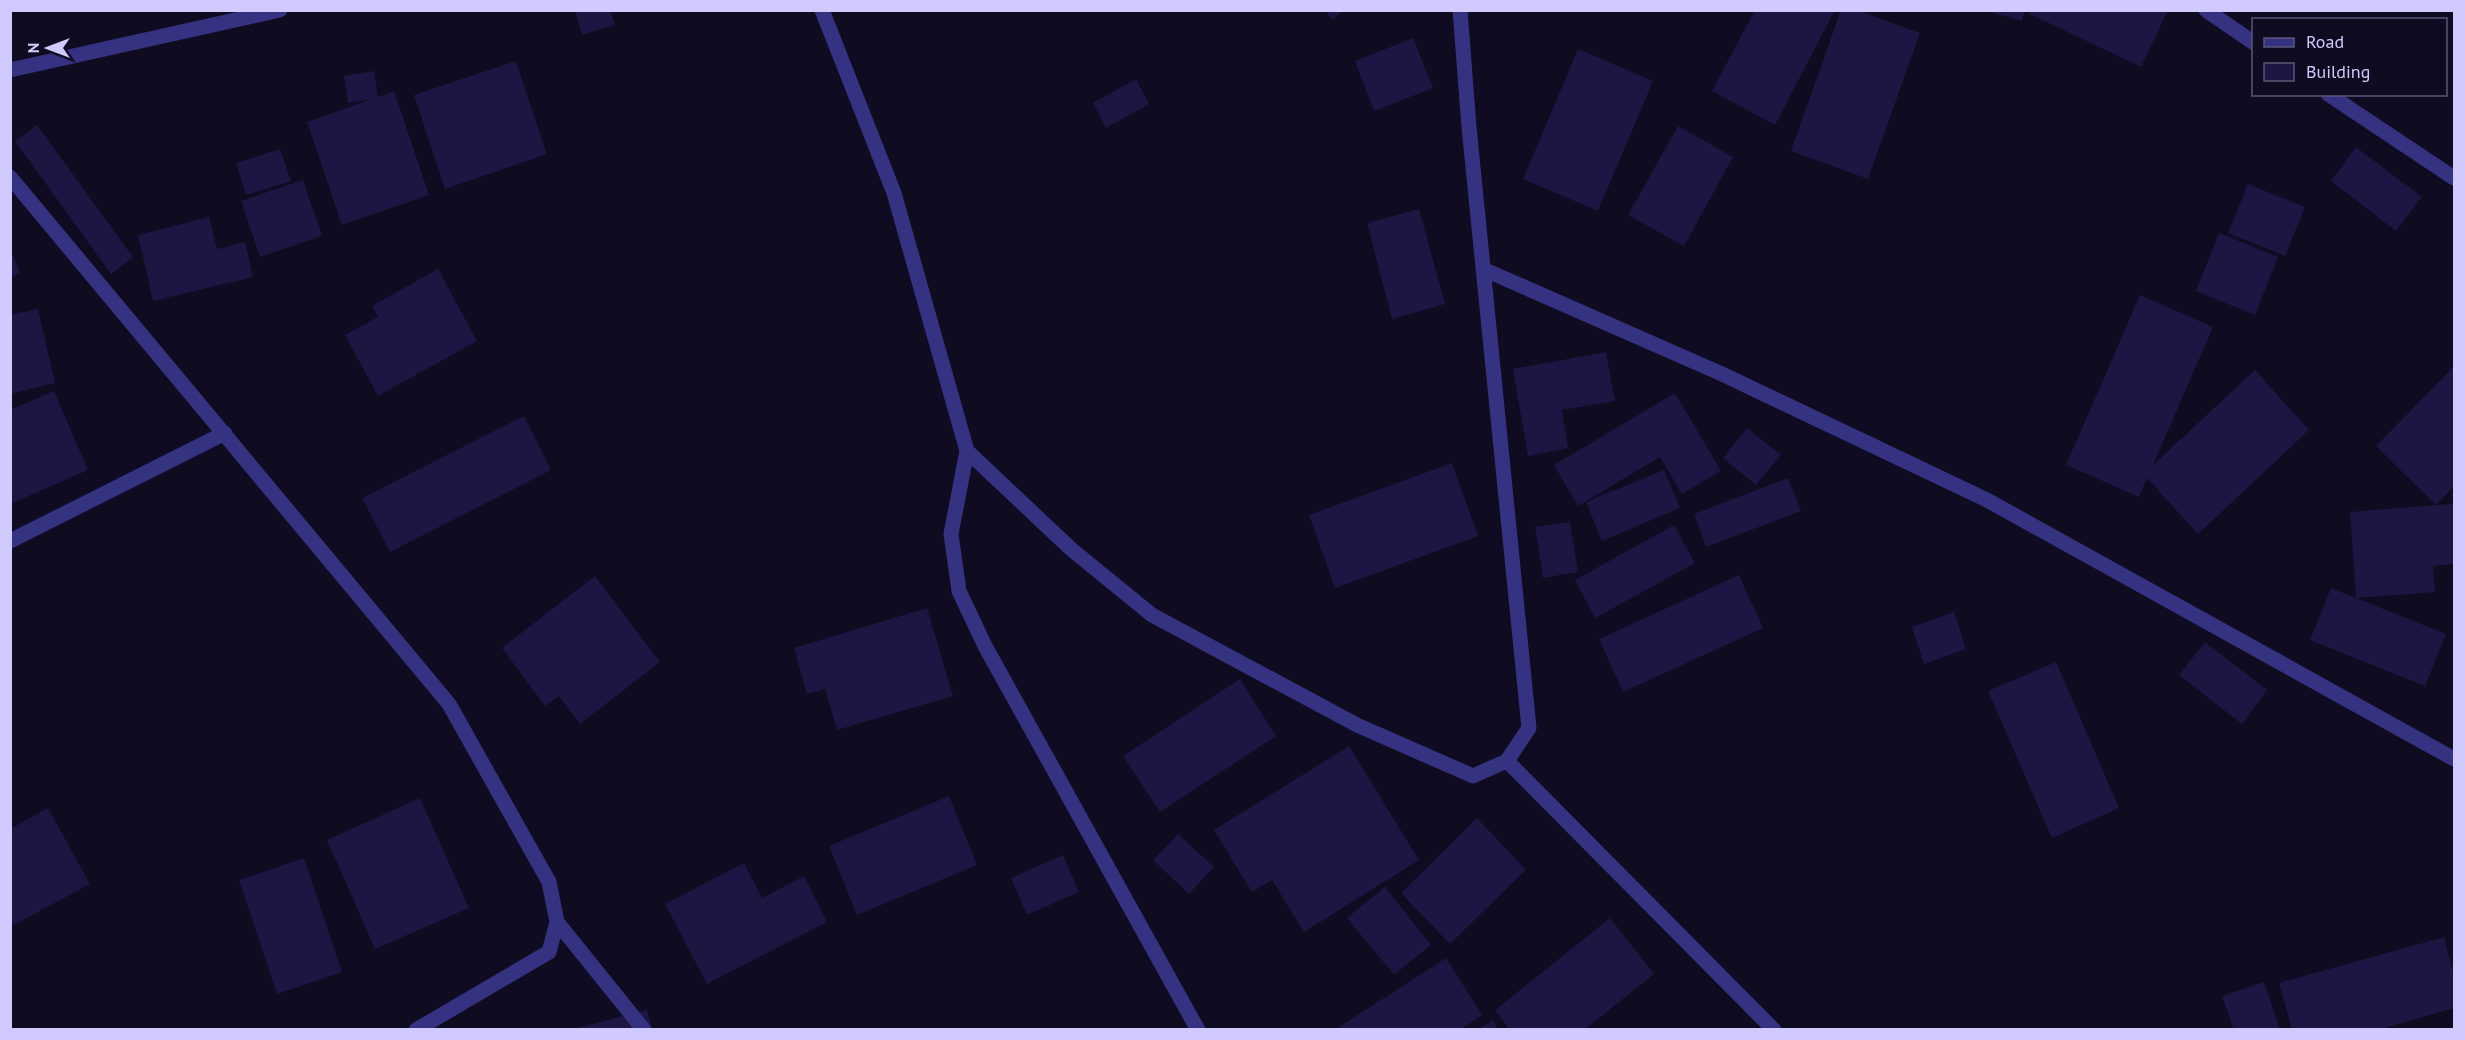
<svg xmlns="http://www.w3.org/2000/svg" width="2465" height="1040" viewBox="0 0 2465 1040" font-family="'PT Sans',sans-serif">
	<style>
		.building { fill: #1f1542 }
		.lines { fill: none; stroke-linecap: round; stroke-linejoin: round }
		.street { stroke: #363282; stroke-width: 15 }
	</style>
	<rect width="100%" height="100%" fill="#0f0b20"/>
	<path class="building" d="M575 10H610L615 25 582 35Z
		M1324 10H1343L1333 20Z
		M1755 10H1835L1775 125 1712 91Z
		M1841 10H1857L1920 33 1868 179 1791 151Z
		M1983 10H2025L2022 21Z
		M2031 10H2168L2141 67 2030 14Z
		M1413 38 1433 88 1374 111 1355 61Z
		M1578 49 1653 81 1598 211 1523 179Z
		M516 61 547 154 445 189 414 95Z
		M374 71 378 97 394 91 429 195 342 225 307 122 372 99 348 103 344 76Z
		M1136 79 1149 104 1106 128 1093 103Z
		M37 125 133 257 111 274 15 141Z
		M1678 126 1733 157 1684 246 1628 215Z
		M2356 147 2422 197 2396 231 2331 181Z
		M280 149 291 181 246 195 236 163Z
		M303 180 322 236 260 257 241 201Z
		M2248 184 2305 207 2285 256 2228 233Z
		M1419 209 1445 304 1392 319 1367 223Z
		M209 217 217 249 245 242 253 277 153 301 138 235Z
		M2219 233 2278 257 2255 315 2196 291Z
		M10 248 20 273 10 277Z
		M438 269 477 341 378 396 345 335 378 317 372 306Z
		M2140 295 2213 327 2153 465 2255 370 2309 430 2198 534 2147 478 2139 497 2066 465Z
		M38 309 55 383 10 394V315Z
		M1606 352 1615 401 1562 410 1568 448 1528 456 1513 369Z
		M2454 366V486L2436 505 2454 504V564L2433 566 2435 592 2356 598 2350 512 2436 505 2376 446Z
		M54 391 88 470 10 504V410Z
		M1675 393 1721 471 1682 494 1660 457 1578 506 1554 465Z
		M524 416 551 470 390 552 362 498Z
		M1747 428 1781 455 1756 485 1723 458Z
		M1452 463 1478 536 1335 588 1309 515Z
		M1664 470 1680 508 1602 541 1586 502Z
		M1788 478 1801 511 1706 547 1694 514Z
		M1570 522 1578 572 1543 578 1535 527Z
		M1674 525 1695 563 1595 618 1575 580Z
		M1739 575 1763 628 1623 692 1599 639Z
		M595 576 660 662 580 724 559 696 545 706 502 648Z
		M2331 588 2446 634 2425 686 2310 640Z
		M927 608 953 696 837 730 825 689 807 694 794 648Z
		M1954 612 1966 649 1924 664 1912 627Z
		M2205 642 2267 690 2242 724 2179 675Z
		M2056 662 2119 808 2052 838 1988 691Z
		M1240 679 1276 736 1160 812 1123 756Z
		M1349 746 1419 860 1304 932 1272 880 1252 892 1214 830Z
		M949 796 977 865 857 915 829 846Z
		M420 798 469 908 375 949 327 840Z
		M48 808 90 884 10 927V829Z
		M1477 818 1526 870 1450 944 1401 893Z
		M1178 834 1214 867 1189 894 1153 860Z
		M1063 855 1079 892 1027 915 1011 878Z
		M304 858 342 972 277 994 239 880Z
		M744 863 762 898 804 876 827 922 707 984 665 904Z
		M1385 887 1431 945 1394 975 1347 918Z
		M1610 918 1654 974 1584 1030H1510L1495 1010Z
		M2444 937 2454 976V1008L2378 1030H2292L2279 983Z
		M1446 958 1482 1015 1460 1030H1341L1339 1027Z
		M2264 982 2280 1030H2234L2222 996Z
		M647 1010 652 1030H573V1029Z
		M1493 1020 1498 1030H1478Z"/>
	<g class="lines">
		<path class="street" d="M822 10 894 193 967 451 951 534 959 591 985 646 1198 1030
			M2206 10 2254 43
			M10 70 280 10
			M2328 94 2454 178
			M10 177 449 704 549 882 557 922 549 952 416 1030
			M1483 269 1722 374 1987 500 2454 759
			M967 451 1071 549 1152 615 1357 725 1473 776 1507 761 1529 728 1469 127 1460 10
			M10 541 225 433
			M1507 761 1774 1030
			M557 922 644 1030"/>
	</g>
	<rect width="2465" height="1040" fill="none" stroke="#d0caff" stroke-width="24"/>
	<rect x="2252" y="18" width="195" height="78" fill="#0f0b20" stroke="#5c5779" stroke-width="1.5"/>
	<rect x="2264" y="38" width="30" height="9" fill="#363282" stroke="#5c5779" stroke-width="1.5"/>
	<text x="2306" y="48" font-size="18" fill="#d0caff">Road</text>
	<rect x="2264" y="63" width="30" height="18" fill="#1f1542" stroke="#5c5779" stroke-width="1.5"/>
	<text x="2306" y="78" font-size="18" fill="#d0caff">Building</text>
	<g transform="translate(48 48) rotate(270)" stroke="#0f0b20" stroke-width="4.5" paint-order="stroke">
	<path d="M0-4.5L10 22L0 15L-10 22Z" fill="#d0caff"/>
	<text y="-9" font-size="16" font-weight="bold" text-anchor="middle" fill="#d0caff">N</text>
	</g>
</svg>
